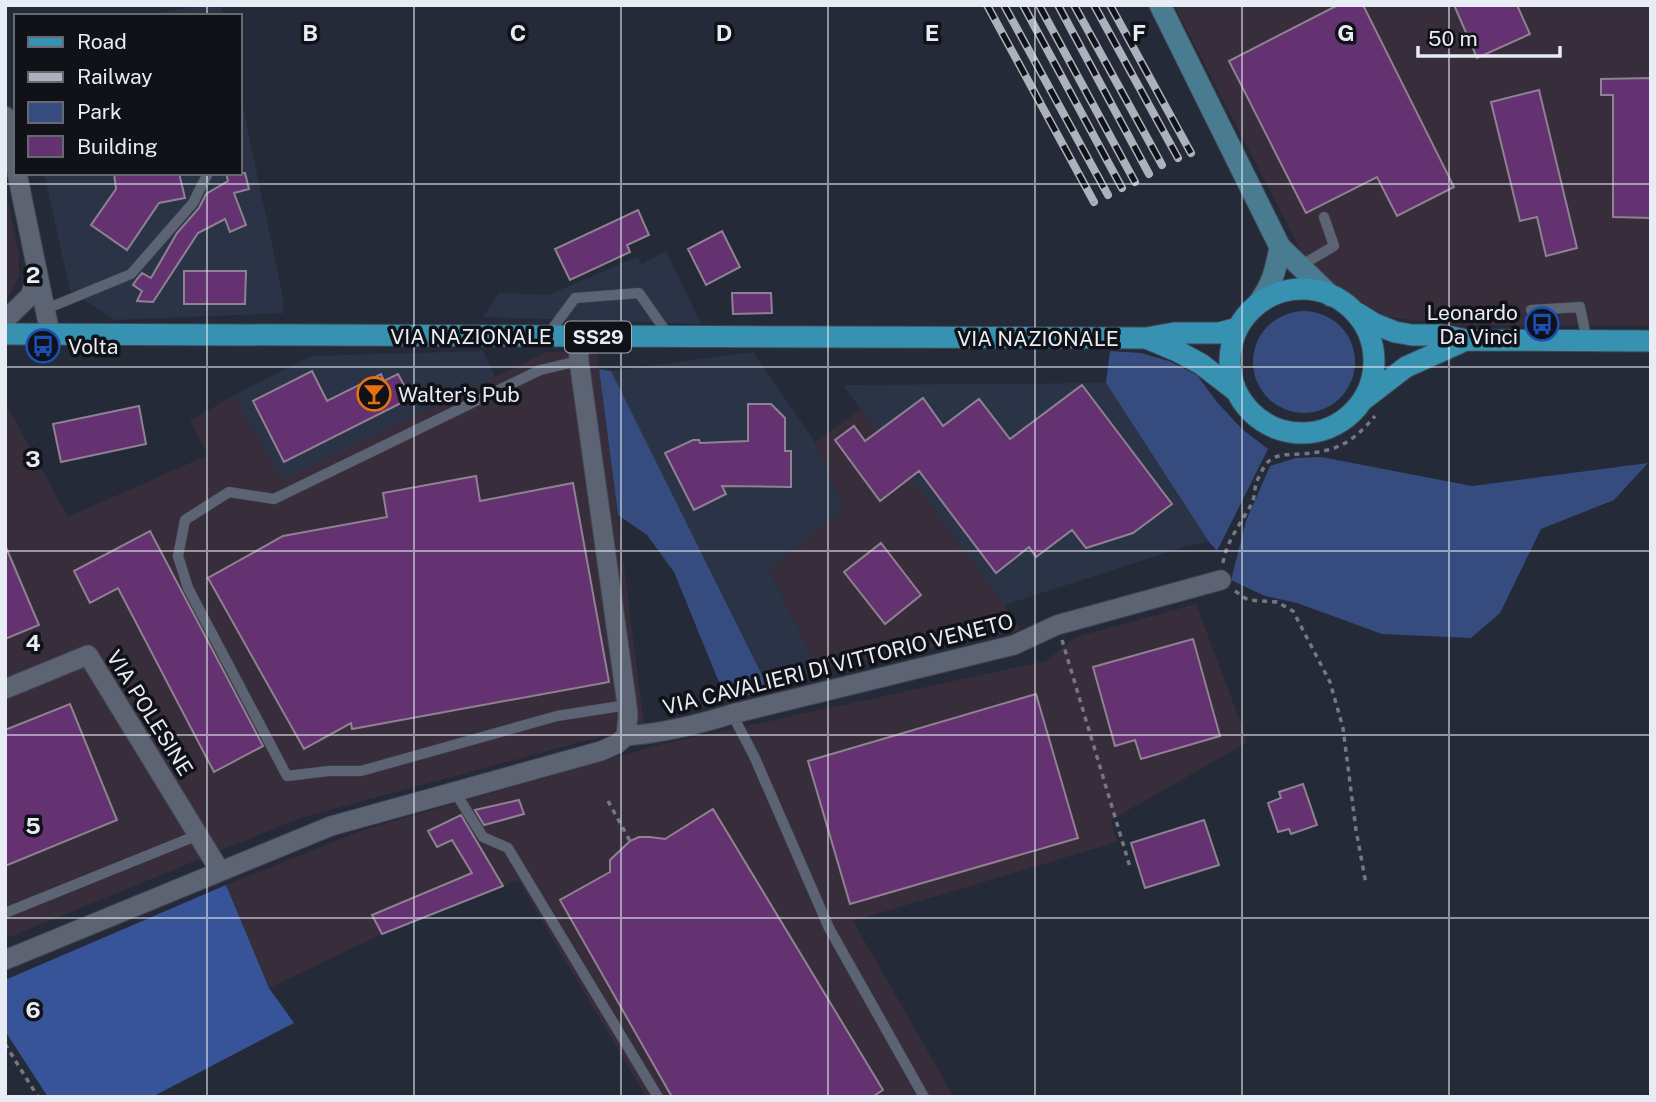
<svg xmlns="http://www.w3.org/2000/svg" width="1656" height="1102" viewBox="0 0 1656 1102" font-family="'Public Sans',sans-serif">
	<style>
		.built { fill: #2b3446 }
		.industrial { fill: #382d3b }
		.green { fill: #364c7f }
		.forest { fill: #375498 }
		.building { fill: #643171; stroke: #8e8291; stroke-width: 2 }
		.lines { fill: none; stroke-linecap: round; stroke-linejoin: round }
		.lane-casing { stroke: #424652; stroke-width: 11 }
		.street-casing { stroke: #424652; stroke-width: 21 }
		.secondary-casing { stroke: #424652; stroke-width: 23 }
		.primary-casing { stroke: #424652; stroke-width: 23 }
		.path { stroke: #737883; stroke-width: 3.5; stroke-dasharray: 5 5; stroke-linecap: butt }
		.lane { stroke: #5c6372; stroke-width: 10 }
		.street { stroke: #5c6372; stroke-width: 19 }
		.secondary { stroke: #497b91; stroke-width: 21 }
		.primary { stroke: #3692b0; stroke-width: 21 }
		.rail-casing { stroke: #adb1bc; stroke-width: 8 }
		.rail { stroke: #101218; stroke-width: 5; stroke-dasharray: 16; stroke-linecap: butt }
		.grid { fill: none; stroke: #e8ecf5; stroke-width: 2; stroke-opacity: 0.55 }
		.labels { text-anchor: middle; dominant-baseline: central; stroke-width: 7; stroke-linejoin: round; paint-order: stroke }
		.shield { fill: #101218; stroke: #a7abb3; stroke-width: 2 }
		.shield-label { font-size: 19px; font-weight: bold; fill: #e8ecf5 }
		.poi-label { font-size: 21px; fill: #e8ecf5; stroke: #101218; text-anchor: start }
		.street-label { font-size: 21px; fill: #e8ecf5; stroke: #101218 }
		.grid-label { font-size: 23px; text-anchor: middle; font-weight: bold; fill: #e8ecf5; stroke: #101218; stroke-width: 7; stroke-linejoin: round; paint-order: stroke }
	</style>
	<rect width="100%" height="100%" fill="#242a37"/>
	<path class="built" d="M202 5H221L223 16H144Z
		M240 94 282 292 284 313 115 320 70 290 44 173H240Z
		M666 251 701 324 483 317 499 293 548 295 637 257 642 264Z
		M483 351 496 378 282 481 234 395 312 356Z
		M753 352 815 442 844 510 769 569 818 670 769 689 611 371Z
		M1106 383 1209 542 1187 546 1004 605 843 385Z"/>
	<path class="industrial" d="M1174 5H1651V325H1456L1389 317 1371 308 1318 273 1301 251Z
		M5 187 19 255V277L8 297 5 299Z
		M547 352H597L644 725 300 818 5 939V402L68 517 208 455 190 421 234 395 282 480Z
		M861 409 1004 605 1021 630 818 670 769 569 844 510 815 442Z
		M1196 604 1248 742 1111 820 1117 842 853 921 954 1097H646L518 880 382 934 269 988 226 885 366 829 662 744 1046 661 1076 637Z"/>
	<path class="green" d="M1253 362a51 51 0 1 1 102 0a51 51 0 1 1-102 0Z
		M1110 351 1141 353 1169 361 1197 375 1216 401 1242 429 1268 449 1217 551 1209 542 1106 383Z
		M599 369 611 371 769 689 727 702 674 572 647 535 618 515Z
		M1321 457 1472 486 1648 463 1614 500 1541 529 1500 613 1471 638 1382 634 1297 603 1265 596 1231 580 1246 521 1270 466 1296 458Z"/>
	<path class="forest" d="M226 885 269 988 294 1023 152 1097H48L5 1031V980Z"/>
	<path class="building" d="M1338 5H1363L1454 187 1397 216 1377 177 1306 213 1229 61Z
		M1454 5H1517L1530 34 1477 58Z
		M1651 78V218L1613 217V95H1601V79Z
		M1539 90 1577 248 1546 256 1537 217 1520 221 1491 102Z
		M114 173H179L185 198 159 203 127 250 91 225 116 189Z
		M226 173H245L249 189 234 193 246 225 230 232 225 219 198 233 153 302 137 301 142 291 133 285 137 279 142 273 151 278 177 233 199 208 206 194 228 181Z
		M638 210 649 235 627 245 630 252 570 280 555 249Z
		M722 231 740 267 706 285 688 249Z
		M184 271H246L245 304H184Z
		M732 293H771L772 313 733 314Z
		M312 371 327 401 381 374 384 381 398 374 411 398 284 462 253 401Z
		M1082 385 1172 504 1133 533 1086 548 1072 530 1036 557 1029 547 996 573 919 471 880 501 835 440 854 426 865 441 923 398 943 426 979 399 1010 439Z
		M748 404H771L785 418V451H791V487L722 486 726 494 694 510 665 453 693 440H699L700 443 748 441Z
		M139 406 146 444 61 462 53 424Z
		M476 476 480 501 573 483 609 682 352 729 351 723 304 749 208 578 283 536 387 517 383 493Z
		M150 531 263 746 214 772 118 588 90 603 74 571Z
		M881 543 921 595 885 624 844 572Z
		M5 545 39 625 5 639Z
		M1193 639 1220 736 1141 759 1135 740 1115 746 1093 667Z
		M1036 694 1078 838 850 904 808 761Z
		M70 704 117 820 5 866V730Z
		M1303 784 1317 825 1291 834 1289 829 1278 832 1268 803 1281 798 1279 792Z
		M519 800 524 814 484 825 475 810Z
		M713 809 883 1090 872 1097H672L560 900 610 872V860L630 841 639 837H650L665 839Z
		M461 815 503 886 382 934 372 915 472 873 452 840 437 847 428 831Z
		M1204 820 1219 865 1145 888 1131 843Z"/>
	<g class="lines">
		<defs>
			<path id="lane" d="M1300 266 1334 246 1324 217
				M46 309 131 274 193 203 208 173
				M1531 310 1580 307 1587 341
				M547 336 575 298 639 293 669 336
				M579 361 540 370 274 499 229 492 185 520 178 556 188 588 287 776 329 771H361L557 716 627 705
				M732 714 754 756 829 928 924 1097
				M455 792 483 837 508 848 658 1097
				M5 913 198 835"/>
			<path id="street" d="M5 116 16 168
				M17 173 50 333
				M5 320 30 296 38 274
				M5 689 88 655 220 871
				M626 736C663 733 697 725 732 714L1014 645 1057 625 1221 580
				M5 960 331 826 601 751 617 744 626 736 628 715 627 705 579 361 578 337"/>
			<path id="secondary" d="M1160 5 1280 247 1331 296
				M1258 304C1273 283 1275 272 1280 247"/>
			<path id="primary" d="M1230 361a72 72 0 1 1 144 0a72 72 0 1 1-144 0Z
				M1357 313 1375 324 1395 332 1412 335H1443L1466 340 1651 341
				M5 334 1146 338 1174 333H1219L1238 328
				M1146 338 1177 351 1201 364 1236 391
				M1363 400 1406 367 1466 340"/>
		</defs>
		<use href="#lane" class="lane-casing"/>
		<use href="#street" class="street-casing"/>
		<use href="#secondary" class="secondary-casing"/>
		<use href="#primary" class="primary-casing"/>
		<path class="path" d="M1223 563C1226 542 1241 523 1251 505 1255 498 1254 491 1256 484 1258 478 1264 465 1269 461 1278 453 1290 455 1301 454 1337 451 1351 444 1375 416
			M1235 591 1248 600 1277 602 1293 611 1330 682 1343 728 1356 830 1366 884
			M1062 640 1130 867
			M608 801 630 841
			M5 1044 38 1097"/>
		<use href="#lane" class="lane"/>
		<use href="#street" class="street"/>
		<use href="#secondary" class="secondary"/>
		<use href="#primary" class="primary"/>
		<defs>
			<path id="rail" d="M987 5 1094 202
				M1004 5 1108 195
				M1023 5 1122 188
				M1039 5 1135 182
				M1058 5 1149 174
				M1074 5 1162 165
				M1094 5 1178 158
				M1110 5 1191 153"/>
		</defs>
		<use href="#rail" class="rail-casing"/>
		<use href="#rail" class="rail"/>
	</g>
	<path class="grid" d="M207 5V16M414 5V1097M621 5V1097M828 5V1097M1035 5V1097M1242 5V1097M1449 5V1097M207 173V1097M5 184H1651M5 367H1651M5 551H1651M5 735H1651M5 918H1651"/>
	<defs>
		<symbol id="bus-ring" viewBox="-11 -11 22 22"><circle r="9.5" fill="#101218" stroke="#1a4fb4" stroke-width="1.5"/><path d="M-5-6H5V4H4V6H2V4H-2V6H-4V4H-5ZM-3.5-4V0h7V-4ZM-3.5 1.2v1.5H-2V1.2ZM2 1.2v1.5H3.5V1.2Z" fill="#1a4fb4"/></symbol>
		<symbol id="bar-ring" viewBox="-11 -11 22 22"><circle r="9.5" fill="#101218" stroke="#e8710a" stroke-width="1.5"/><path d="M-6-5H6L.8 .8V4.5H3.5V6h-7V4.5H-.8V.8Z" fill="#e8710a"/></symbol>
	</defs>
	<g fill-rule="evenodd">
		<use href="#bus-ring" x="1523" y="305" width="38" height="38"/>
		<use href="#bus-ring" x="24" y="327" width="38" height="38"/>
		<use href="#bar-ring" x="355" y="375" width="38" height="38"/>
	</g>
	<g class="labels">
		<rect class="shield" x="565" y="321.5" width="66" height="31" rx="5"/>
		<g class="shield-label">
			<text x="598" y="337">SS29</text>
		</g>
		<g class="poi-label">
			<text x="1518" y="312" text-anchor="end">Leonardo<tspan x="1518" dy="24">Da Vinci</tspan></text>
			<text x="68" y="346">Volta</text>
			<text x="398" y="394">Walter's Pub</text>
		</g>
		<g class="street-label">
			<text x="471" y="336">VIA NAZIONALE</text>
			<text x="1038" y="338">VIA NAZIONALE</text>
			<text transform="translate(838 664) rotate(-14)">VIA CAVALIERI DI VITTORIO VENETO</text>
			<text transform="translate(150 713) rotate(58)">VIA POLESINE</text>
		</g>
	</g>
	<g class="grid-label">
		<text x="310" y="41">B</text>
		<text x="518" y="41">C</text>
		<text x="724" y="41">D</text>
		<text x="932" y="41">E</text>
		<text x="1139" y="41">F</text>
		<text x="1346" y="41">G</text>
		<text x="33" y="283">2</text>
		<text x="33" y="467">3</text>
		<text x="33" y="651">4</text>
		<text x="33" y="834">5</text>
		<text x="33" y="1018">6</text>
	</g>
	<rect width="1656" height="1102" fill="none" stroke="#e8ecf5" stroke-width="14"/>
	<rect x="14" y="14" width="228" height="161" fill="#101218" stroke="#666970" stroke-width="2"/>
	<rect x="28" y="37" width="35" height="10" fill="#3692b0" stroke="#666970" stroke-width="2"/>
	<text x="77" y="49" font-size="21" fill="#e8ecf5">Road</text>
	<rect x="28" y="72" width="35" height="10" fill="#adb1bc" stroke="#666970" stroke-width="2"/>
	<text x="77" y="84" font-size="21" fill="#e8ecf5">Railway</text>
	<rect x="28" y="102" width="35" height="21" fill="#364c7f" stroke="#666970" stroke-width="2"/>
	<text x="77" y="119" font-size="21" fill="#e8ecf5">Park</text>
	<rect x="28" y="136" width="35" height="21" fill="#643171" stroke="#666970" stroke-width="2"/>
	<text x="77" y="154" font-size="21" fill="#e8ecf5">Building</text>
	<path d="M1418 46v10h142v-10" fill="none" stroke="#e8ecf5" stroke-width="3.5"/>
	<text x="1428" y="46" font-size="21" fill="#e8ecf5" stroke="#101218" stroke-width="5" paint-order="stroke">50 m</text>
</svg>
